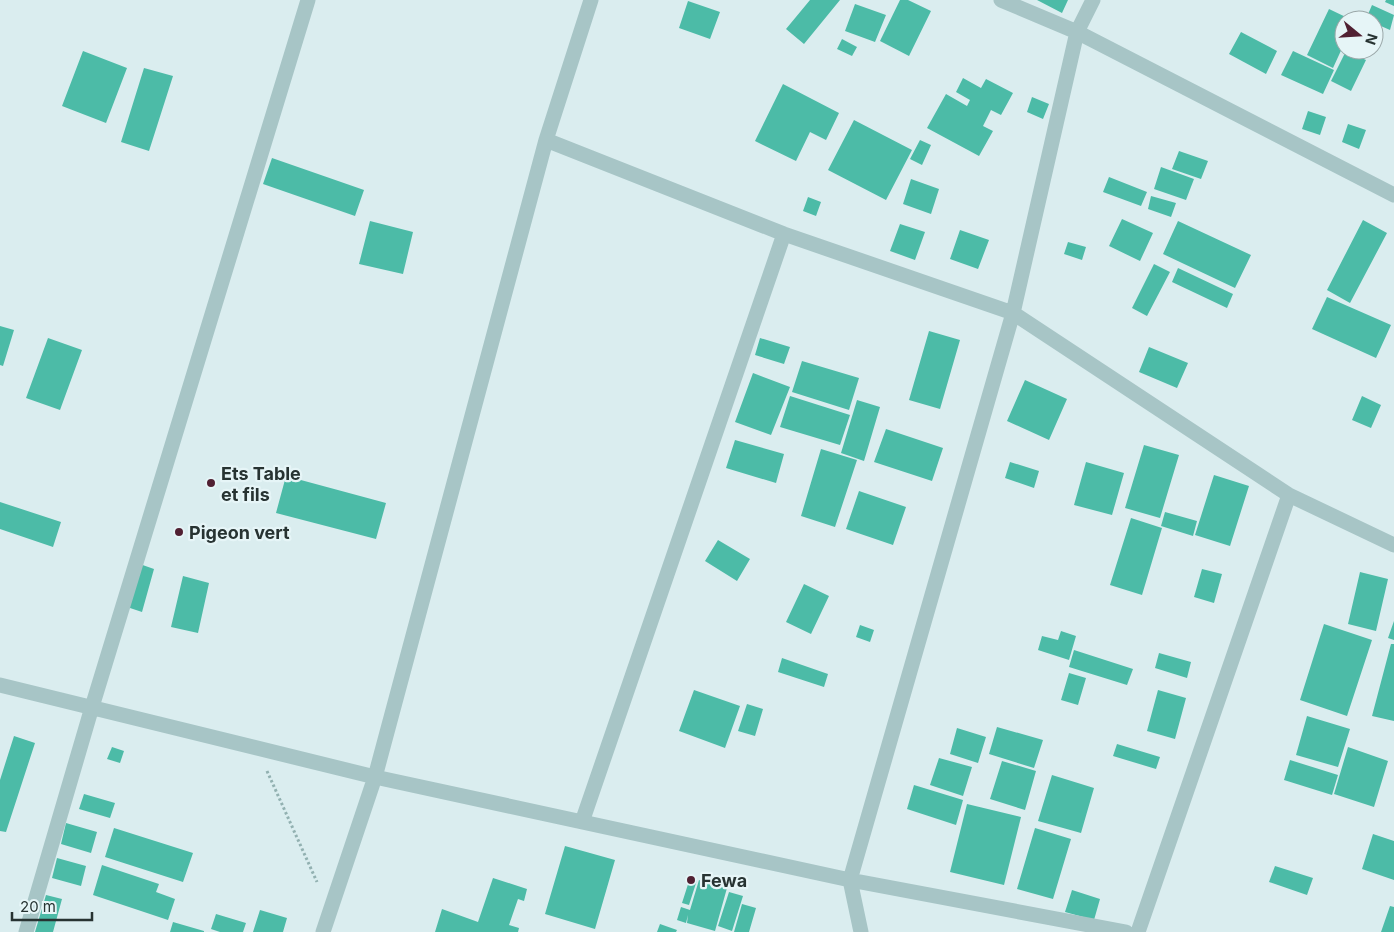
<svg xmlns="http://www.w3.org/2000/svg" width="1394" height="932" viewBox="0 0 1394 932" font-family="Inter,sans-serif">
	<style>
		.building { fill: #4cbba7 }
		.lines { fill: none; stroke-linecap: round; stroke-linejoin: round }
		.path { stroke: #92b1b1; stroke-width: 3; stroke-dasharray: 2.5 2.5; stroke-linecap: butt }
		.street { stroke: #a7c5c6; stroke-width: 15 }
		.poi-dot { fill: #502032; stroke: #e6f5f7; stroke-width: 2 }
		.labels { text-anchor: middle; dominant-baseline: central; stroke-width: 4.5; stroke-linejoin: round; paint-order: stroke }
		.poi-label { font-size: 18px; font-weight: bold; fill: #273332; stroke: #e6f5f7; text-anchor: start }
	</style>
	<rect width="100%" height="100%" fill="#daedef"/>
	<path class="building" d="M810 0H840L804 44 786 29Z
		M900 0H908L931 11 909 56 880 41Z
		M1037 0H1068L1062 13Z
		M1386 0H1394V6L1385 2Z
		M688 1 720 12 710 39 679 28Z
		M855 4 886 15 875 42 845 31Z
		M1372 5 1394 15 1390 30 1374 23V20L1366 19Z
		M1329 9 1352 20H1344V44L1333 68 1307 55Z
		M1241 32 1277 51 1266 74 1229 54Z
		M842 39 857 47 852 56 837 49Z
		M83 51 127 68 106 123 62 106Z
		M1293 51 1334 70 1323 94 1281 75Z
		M1346 51 1366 60 1351 91 1331 81Z
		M144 68 173 76 149 151 121 142Z
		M963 78 981 88 986 79 1013 93 1001 115 991 110 983 126 993 131 979 156 927 128 946 94 967 106 970 100 956 92Z
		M783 84 839 113 826 140 810 132 796 161 755 141Z
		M1032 97 1049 104 1043 119 1027 112Z
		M1308 111 1326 117 1320 135 1302 129Z
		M854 120 912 150 886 200 828 170Z
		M1348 124 1366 130 1359 149 1342 142Z
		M920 140 931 145 922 165 910 159Z
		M1179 151 1208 161 1201 179 1172 169Z
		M272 158 364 190 355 216 263 184Z
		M1161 167 1194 179 1186 200 1154 189Z
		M1109 177 1147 192 1141 206 1103 192Z
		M911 179 939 189 931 214 903 204Z
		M1151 196 1176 203 1171 217 1148 209Z
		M808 197 821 202 816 216 803 211Z
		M1122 219 1153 233 1140 261 1109 246Z
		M1363 220 1387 233 1350 303 1327 290Z
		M370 221 413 232 403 274 359 264Z
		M1178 221 1251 255 1235 288 1163 254Z
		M900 224 925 232 915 260 890 251Z
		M960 230 989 240 978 269 950 259Z
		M1068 242 1086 247 1082 260 1064 254Z
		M1154 264 1170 272 1147 316 1132 308Z
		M1178 268 1233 294 1227 308 1172 282Z
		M1327 297 1391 325 1376 358 1312 329Z
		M0 326 14 330 3 366 0 365Z
		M929 331 960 340 940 409 909 400Z
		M48 338 82 350 60 410 26 398Z
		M760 338 790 347 784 364 755 355Z
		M1149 347 1188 363 1177 388 1139 372Z
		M802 361 859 378 849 410 792 392Z
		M753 373 790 387 771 435 735 422Z
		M1025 380 1067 399 1049 440 1007 421Z
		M790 396 850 415 840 445 780 427Z
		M1362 396 1381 405 1371 428 1352 420Z
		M857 400 880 407 864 461 841 453Z
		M886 429 943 448 932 481 874 462Z
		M735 440 784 454 776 483 726 468Z
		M1144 445 1179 455 1160 518 1125 508Z
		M821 449 857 460 835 527 801 516Z
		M1010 462 1039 471 1034 488 1005 478Z
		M1086 462 1124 473 1112 515 1074 505Z
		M1214 475 1249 486 1230 546 1195 535Z
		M286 476 386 503 376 539 276 513Z
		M859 491 906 507 893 545 846 529Z
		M0 502 61 522 53 547 0 529Z
		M1165 512 1197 521 1193 536 1161 526Z
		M1131 518 1162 528 1142 595 1110 585Z
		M718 540 750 559 737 581 705 561Z
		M134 562 154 569 142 612 121 605Z
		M1202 569 1222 574 1214 603 1194 597Z
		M1360 572 1388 579 1376 631 1348 624Z
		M183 576 209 583 198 633 171 627Z
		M804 584 829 596 811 634 786 622Z
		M1394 621V640L1388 638Z
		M1324 624 1372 640 1347 716 1300 700Z
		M860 625 874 630 870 642 856 637Z
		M1061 631 1076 636 1069 660 1038 650 1042 636 1058 640Z
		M1391 644H1394V721L1372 716Z
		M1074 650 1133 669 1127 685 1069 667Z
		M1159 653 1191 662 1187 678 1155 668Z
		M782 658 828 674 824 687 778 672Z
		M1069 673 1086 678 1078 705 1061 700Z
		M694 690 740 706 725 748 679 731Z
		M1158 690 1186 698 1175 739 1147 731Z
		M747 704 763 709 755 736 738 731Z
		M1307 716 1350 729 1338 767 1296 755Z
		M997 727 1043 740 1034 768 989 754Z
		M957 728 986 737 978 763 950 754Z
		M14 736 35 743 6 832 0 831V780Z
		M1117 744 1160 757 1156 769 1113 756Z
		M112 747 124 751 120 763 107 759Z
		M1348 747 1388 761 1374 807 1334 794Z
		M939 758 972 767 963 796 930 785Z
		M1290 760 1338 775 1332 795 1284 780Z
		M1002 761 1036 771 1025 810 990 799Z
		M1052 775 1094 788 1081 833 1038 821Z
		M914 785 963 800 956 825 907 809Z
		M84 794 115 803 110 818 79 809Z
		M967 804 1021 817 1004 885 950 872Z
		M66 823 97 832 91 853 61 844Z
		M114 828 193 853 183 882 105 857Z
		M1035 828 1071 839 1053 899 1017 889Z
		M1373 834 1394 841V880L1362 869Z
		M565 846 615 860 595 929 545 914Z
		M57 858 86 866 81 886 52 878Z
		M102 865 159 884 156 892 175 899 168 920 93 895Z
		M1275 866 1313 878 1307 895 1269 882Z
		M701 872 727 881 725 886 700 877Z
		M493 878 527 889 524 901 518 899 509 925 519 928 518 932H435L442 909 478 922Z
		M690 878 697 880 689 905 682 903Z
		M699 880 727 888 715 931 687 923 688 915 686 923 677 920 681 907 690 910Z
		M1072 890 1100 899 1094 920 1065 912Z
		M729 892 743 896 732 931 718 926Z
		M46 895 62 899 53 932H35Z
		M742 904 756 908 749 932H734Z
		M1390 906 1394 907V932H1381Z
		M260 910 287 918 283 932H253Z
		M216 914 246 923 243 932H220L211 929Z
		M173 922 204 931V932H170Z
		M660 924 677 930 676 932H657Z"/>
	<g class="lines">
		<path class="path" d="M267 771 317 882"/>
		<path class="street" d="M1001 0 1077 32 1394 195
			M546 140 784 234 1013 313 1289 495 1394 545
			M0 685 375 777 850 880 1013 313 1077 32 1093 0
			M582 822 784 234
			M26 932 92 707 308 0
			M323 932 375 777 546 140 591 0
			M861 932 850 880 1126 932
			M1138 932 1289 495"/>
	</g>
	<g class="poi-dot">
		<circle cx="211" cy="483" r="5"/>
		<circle cx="179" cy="532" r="5"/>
		<circle cx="691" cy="880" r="5"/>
	</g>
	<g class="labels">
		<g class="poi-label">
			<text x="221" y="473">Ets Table<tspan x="221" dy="21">et fils</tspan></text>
			<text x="189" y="532">Pigeon vert</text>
			<text x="701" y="880">Fewa</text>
		</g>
	</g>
	<g transform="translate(1359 35) rotate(108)"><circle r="24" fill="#e6f5f7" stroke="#9aa7a8"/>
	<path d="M0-4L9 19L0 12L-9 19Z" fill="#502032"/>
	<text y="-8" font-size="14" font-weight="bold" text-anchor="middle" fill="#273332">N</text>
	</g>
	<path d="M12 912v8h80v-8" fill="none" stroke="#273332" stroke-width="2.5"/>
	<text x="20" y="912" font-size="15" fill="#273332" stroke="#e6f5f7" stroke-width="4" paint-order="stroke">20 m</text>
</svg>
